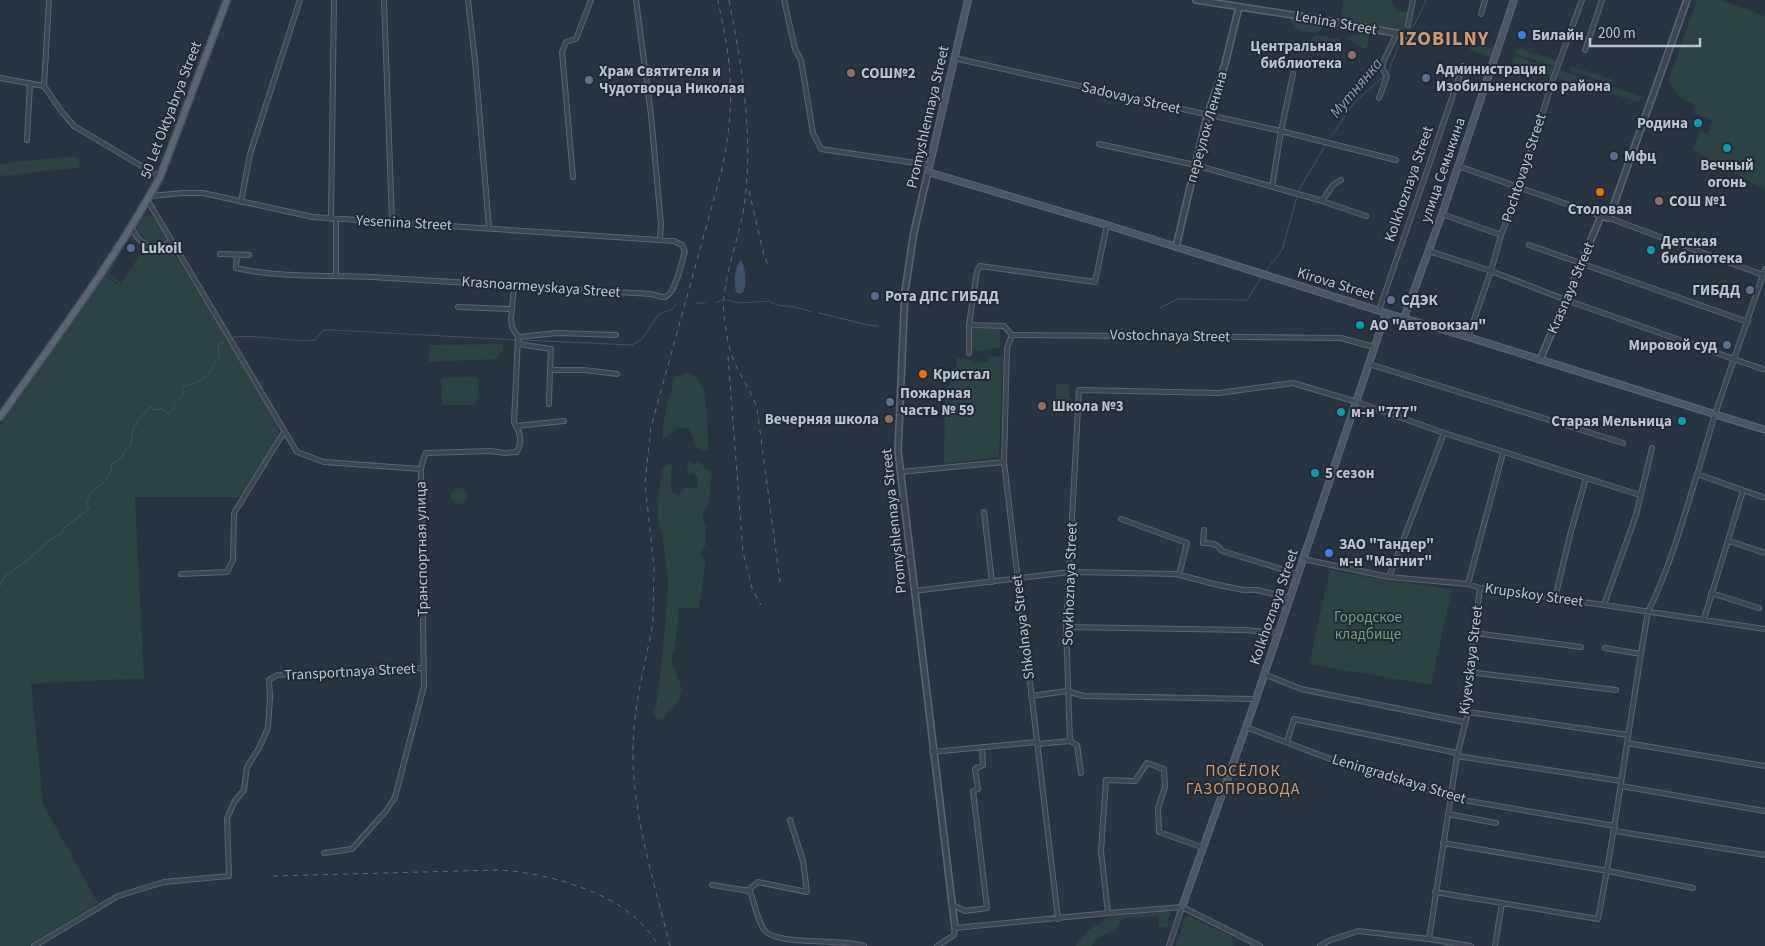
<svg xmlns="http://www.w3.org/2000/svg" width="1765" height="946" viewBox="0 0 1765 946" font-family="'Source Sans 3',sans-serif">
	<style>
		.green { fill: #2c4243 }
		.water { fill: #405269 }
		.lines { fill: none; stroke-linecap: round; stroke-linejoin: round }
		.stream { stroke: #405269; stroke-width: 1 }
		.minor-casing { stroke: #5b646e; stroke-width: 6 }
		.tertiary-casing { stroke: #5b646e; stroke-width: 8 }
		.secondary-casing { stroke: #5b646e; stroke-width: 8 }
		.primary-casing { stroke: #474f5a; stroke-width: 9 }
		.minor { stroke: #3d4651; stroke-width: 4 }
		.tertiary { stroke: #3d4651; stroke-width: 5 }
		.secondary { stroke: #4c5564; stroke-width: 5.5 }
		.primary { stroke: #5b6571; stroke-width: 6 }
		.rail { stroke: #606a78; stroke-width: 1; stroke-dasharray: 5 5; stroke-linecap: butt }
		.shop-dot { fill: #3f7fe0; stroke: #222b36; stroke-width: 2 }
		.education-dot { fill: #8d6e63; stroke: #222b36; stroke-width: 2 }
		.service-dot { fill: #5c6f8a; stroke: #222b36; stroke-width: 2 }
		.worship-dot { fill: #6b7280; stroke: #222b36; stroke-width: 2 }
		.culture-dot { fill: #0f9aa8; stroke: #222b36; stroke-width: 2 }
		.food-dot { fill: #e8710a; stroke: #222b36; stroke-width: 2 }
		.labels { text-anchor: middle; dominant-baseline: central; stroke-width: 4; stroke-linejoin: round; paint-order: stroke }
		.street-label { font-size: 15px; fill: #bac1cb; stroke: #222b36 }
		.poi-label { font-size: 15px; font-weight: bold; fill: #bac1cb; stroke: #222b36; text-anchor: start }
		.park-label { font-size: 15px; fill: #739a7b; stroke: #222b36 }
		.water-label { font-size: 16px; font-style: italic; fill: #8498b0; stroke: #222b36 }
		.neighbourhood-label { font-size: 16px; letter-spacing: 1px; fill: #cf9871; stroke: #222b36 }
		.district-label { font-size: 20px; font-weight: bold; letter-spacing: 1px; fill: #cf9871; stroke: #222b36 }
	</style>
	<rect width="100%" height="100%" fill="#293441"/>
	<path class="green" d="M1343 0H1392L1394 7 1398 11 1408 13 1405 31 1401 32 1341 20Z
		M1697 0H1719L1765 16V190L1693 150 1700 131 1708 134 1712 120 1693 113 1695 105 1682 99 1668 81Z
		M1289 17 1326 23V24L1317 33 1301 31 1300 29 1298 31Z
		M1370 31 1367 48H1362L1347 39 1348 37Z
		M1316 34 1320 36H1327L1329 38H1338L1342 42 1341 45 1308 42Z
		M1472 43 1494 49 1491 57 1470 50Z
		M1517 48 1558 61 1556 67 1515 54Z
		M1514 56 1555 69 1553 76 1514 64 1512 61Z
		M1571 66 1614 80 1610 83 1569 71Z
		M1558 70 1641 96 1639 102 1555 78Z
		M74 156 79 158 80 166 76 168 0 176V164Z
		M149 215C158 218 166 232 167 241L162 246C144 244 123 221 149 215Z
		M145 247H148L156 251 172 248 278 426 277 438 242 497H135L144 678 31 684 43 804 98 903 29 946H0V425L104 276 121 287 123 285 121 286 105 274 114 260 118 259 109 274 121 283Z
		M972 329H1000V348L972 351Z
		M503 344V349L497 359 429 362V345Z
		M1003 356 999 457 944 464 945 390 951 383V374L956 368 957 358 973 360V363L989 362V357Z
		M688 373C690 374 693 374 695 376 709 386 708 433 708 450L705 451 697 448 690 430 686 428H677L663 439C661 419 670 396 675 377Z
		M476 377C481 384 478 395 476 403L472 405H444L442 404 441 380 445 378Z
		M1056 384H1069V401H1056Z
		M688 461 695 464 699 461 707 470 712 472 708 507 703 514V520L706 527V545L700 551 701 558 706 560 699 608H679L675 648 671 659 682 689 678 702 662 720 653 716 658 696 665 626 668 582 662 532C654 517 660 484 663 467L671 464C673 469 670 483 671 490L678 496 686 487 698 489V478L693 473 687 475Z
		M451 496a8 8 0 1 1 16 0a8 8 0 1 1-16 0Z
		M1330 570 1388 581 1452 589 1431 685 1309 664Z
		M1168 911 1170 912 1167 927H1159V916L1123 918C1120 923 1117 928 1112 931 1103 936 1096 936 1092 946H1075L1088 931 1108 917Z
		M1188 916 1231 936 1233 945 1235 946H1176L1185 917Z"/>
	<path class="water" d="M741 260C746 269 746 281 744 291L740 294 736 292C734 282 734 268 741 260Z"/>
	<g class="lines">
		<path class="stream" d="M1405 34 1415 24 1426 0
			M1388 72 1402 37
			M1330 138 1354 103 1385 75
			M1299 190 1326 144
			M1264 273 1282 250 1297 197
			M727 300 739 303 769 301 777 305 795 307 812 312
			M697 303H705
			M716 303 722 300
			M1160 308 1177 299 1247 300 1262 276
			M819 313 868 325 878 326
			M233 337C260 334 288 343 315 340L323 330H333L516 340
			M521 340 632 345 642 339 659 314 672 309 677 303
			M0 586 4 577 28 560 50 540 61 534 65 527 89 509 86 504C87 501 88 498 89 496 97 484 113 481 111 465L123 457 125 450 131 444 134 426 137 425V421L151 407 154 410 162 409 168 414 174 409V403L183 395 182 387C191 384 203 381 209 373 213 367 212 364 219 359L218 344 224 342"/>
		<defs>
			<path id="minor" d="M49 0 44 86 62 112 74 126 160 177
				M384 0 392 222
				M468 0 475 61 489 228
				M636 0 651 115 661 224 660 240
				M784 0 795 49 801 60 813 133 821 149 929 165
				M1481 14 1485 0
				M1408 25 1413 0
				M1585 50 1602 0
				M954 58 1281 131 1396 160
				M0 78 44 86
				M1379 98 1387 76 1382 68 1384 60 1397 33
				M27 140 30 83
				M1099 144 1195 165 1319 200 1366 216
				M1458 166 1601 216
				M573 177 562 52 566 42 576 39 591 0
				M1272 187 1281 131 1293 74
				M150 196 183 193H203L313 217 674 241 682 245 685 251C682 260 675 298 663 297 660 297 655 295 651 294 558 288 465 283 372 277 327 275 280 278 236 268L237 255
				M148 201 297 452 324 462 421 469 424 686 395 797 386 811 352 849 324 853
				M1322 201 1333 185 1341 180
				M241 202 250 154 300 0
				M1442 214 1501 235
				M1609 218 1763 275
				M331 219 334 0
				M132 225C135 241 146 247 161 248L171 241
				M1529 245 1748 322
				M1429 251 1491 271 1566 300 1765 370
				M220 254 249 255
				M336 276V219
				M514 286 511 319 512 327 518 337 514 422 516 426 564 421
				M458 307 512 309
				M1379 310 1463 66
				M969 325 1004 326 1012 335 1341 338 1374 347
				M1012 335 1007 348 1004 462 1058 919
				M518 337 557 333 616 335
				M1468 337 1491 271 1501 235 1520 187 1553 79 1582 0
				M518 344 551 349 550 369 554 370H584L617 374
				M969 353V325L977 271 980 266 1095 282 1107 225
				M1369 364 1623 443
				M549 404 550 369
				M421 469 423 460 426 453 490 451 505 453 517 452C522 443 521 435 516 426
				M900 472 1004 462
				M1697 475 1715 414 1765 269
				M984 512 992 582
				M1121 519 1187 543 1179 575
				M1204 530 1203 543C1212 543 1218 544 1222 551L1298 574
				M1729 541 1765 553
				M1303 559 1389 577 1468 584 1480 588 1604 605 1765 629
				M181 574 227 572 233 560 234 513 284 432
				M1389 577 1444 433
				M1468 584 1503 453
				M914 591 1070 572 1176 574 1214 584 1243 590H1257L1290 598
				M1711 593 1759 608
				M1555 598 1570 535 1586 478
				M1604 605 1636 515 1652 448
				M1704 619 1743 491
				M1066 627 1245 630 1278 633
				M1474 633 1581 647
				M1605 648 1641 654
				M1469 672 1616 690
				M1264 674 1301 689 1464 722
				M1031 696 1067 691 1084 696 1256 699
				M1468 712 1628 735
				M1246 727 1341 763 1451 798 1615 826
				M1287 742 1294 719 1457 753
				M1627 743 1765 766
				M1037 744 1070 741
				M932 752 1037 742
				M1457 756 1621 781
				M1081 773 1077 745 1070 741 1066 627 1079 390 1219 393 1293 383 1357 402 1444 433 1640 495
				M1621 786 1765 811
				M1448 814 1496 823
				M1615 831 1765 855
				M1443 843 1608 871 1693 888
				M712 885 750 891C754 902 758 923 765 931 780 946 839 938 864 946
				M747 891 758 882 807 892 803 861 790 820
				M1435 892 1598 919C1618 817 1630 714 1648 612 1669 569 1683 521 1697 474L1765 498
				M951 904 965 911 987 908 973 791 978 789 975 769 983 765 982 747
				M1182 907 1260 946
				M1108 913 1101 851 1106 780 1135 781 1147 763 1164 769 1165 787 1158 808 1159 832 1204 848
				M1429 939 1457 756 1468 712 1469 672 1480 588
				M34 946 118 896 164 882 229 876 227 818 235 801 244 790 247 767 259 748 268 728 270 697 269 680 277 675 424 668
				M937 946 954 935 955 928 1108 913 1182 907
				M1169 946 1182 907
				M1320 946 1328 941 1358 931 1429 939 1471 946
				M1495 946 1502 903"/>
			<path id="tertiary" d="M1196 0 1318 19 1401 34 1415 39
				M928 172 914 232 905 291 898 451 955 928
				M1176 247 1207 116 1225 64 1239 7
				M1540 360 1601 216 1609 218 1687 0"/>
			<path id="secondary" d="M968 0 928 172 1107 225 1386 313 1468 337 1765 430
				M1404 318 1442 214 1514 0
				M1182 907 1256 699 1386 313"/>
			<path id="primary" d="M0 417C55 339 115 260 160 177L227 0"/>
		</defs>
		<use href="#minor" class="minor-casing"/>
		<use href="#tertiary" class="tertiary-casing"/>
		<use href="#secondary" class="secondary-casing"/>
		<use href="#primary" class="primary-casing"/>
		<use href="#minor" class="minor"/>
		<use href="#tertiary" class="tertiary"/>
		<use href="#secondary" class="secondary"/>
		<use href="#primary" class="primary"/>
		<path class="rail" d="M729 0C742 66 753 133 745 200 741 236 720 282 724 316 726 331 728 347 734 361 741 378 751 390 757 408L780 582
			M749 191 764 255 768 265
			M728 356 743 552 752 588 761 605
			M273 876 497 870C520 871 540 875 562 881 603 894 635 908 659 946
			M670 946C655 886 633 816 633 755 632 710 645 666 653 623L654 567 645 483 651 427 720 177C729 140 733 102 729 65 727 43 722 21 718 0"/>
	</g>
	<g class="shop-dot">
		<circle cx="1522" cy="35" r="5"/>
		<circle cx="1329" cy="553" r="5"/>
	</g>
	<g class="education-dot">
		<circle cx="1352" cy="55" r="5"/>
		<circle cx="851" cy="73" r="5"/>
		<circle cx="1659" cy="201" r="5"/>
		<circle cx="1042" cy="406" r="5"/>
		<circle cx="889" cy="419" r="5"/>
	</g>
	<g class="service-dot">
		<circle cx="1426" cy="78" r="5"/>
		<circle cx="1614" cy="156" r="5"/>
		<circle cx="131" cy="248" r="5"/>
		<circle cx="1750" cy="290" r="5"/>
		<circle cx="875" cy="296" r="5"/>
		<circle cx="1391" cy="300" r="5"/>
		<circle cx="1727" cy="345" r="5"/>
		<circle cx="890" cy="402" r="5"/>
	</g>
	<circle class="worship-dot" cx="589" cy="80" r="5"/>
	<g class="culture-dot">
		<circle cx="1698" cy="123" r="5"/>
		<circle cx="1727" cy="148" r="5"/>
		<circle cx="1651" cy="250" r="5"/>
		<circle cx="1360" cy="325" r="5"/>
		<circle cx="1341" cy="412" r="5"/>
		<circle cx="1682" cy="421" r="5"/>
		<circle cx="1315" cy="473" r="5"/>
	</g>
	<g class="food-dot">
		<circle cx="1600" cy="192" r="5"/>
		<circle cx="923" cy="374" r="5"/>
	</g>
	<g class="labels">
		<g class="street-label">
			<text transform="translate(1336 23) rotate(10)">Lenina Street</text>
			<text transform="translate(1131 98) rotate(13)">Sadovaya Street</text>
			<text transform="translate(171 110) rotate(-69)">50 Let Oktyabrya Street</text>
			<text transform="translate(928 117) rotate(-77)">Promyshlennaya Street</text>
			<text transform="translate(1207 127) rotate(-74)">переулок Ленина</text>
			<text transform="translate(1524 168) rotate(-72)">Pochtovaya Street</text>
			<text transform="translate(1443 170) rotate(-71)">улица Семыкина</text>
			<text transform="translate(1409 184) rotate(-71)">Kolkhoznaya Street</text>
			<text transform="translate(404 223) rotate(3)">Yesenina Street</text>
			<text transform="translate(1336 284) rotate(17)">Kirova Street</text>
			<text transform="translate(541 287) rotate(4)">Krasnoarmeyskaya Street</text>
			<text transform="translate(1571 288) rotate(-67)">Krasnaya Street</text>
			<text transform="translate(1170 336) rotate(1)">Vostochnaya Street</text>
			<text transform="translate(894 521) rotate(-96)">Promyshlennaya Street</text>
			<text transform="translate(422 549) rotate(-91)">Транспортная улица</text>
			<text transform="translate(1070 584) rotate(-88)">Sovkhoznaya Street</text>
			<text transform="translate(1534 595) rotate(8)">Krupskoy Street</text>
			<text transform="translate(1274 607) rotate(-71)">Kolkhoznaya Street</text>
			<text transform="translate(1023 627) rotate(-97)">Shkolnaya Street</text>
			<text transform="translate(1471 660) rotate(-83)">Kiyevskaya Street</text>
			<text transform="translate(350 672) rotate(-3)">Transportnaya Street</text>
			<text transform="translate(1399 779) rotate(17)">Leningradskaya Street</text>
		</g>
		<g class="poi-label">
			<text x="1532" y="35">Билайн</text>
			<text x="1342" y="46" text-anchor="end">Центральная<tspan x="1342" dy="17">библиотека</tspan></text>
			<text x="1436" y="69">Администрация<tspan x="1436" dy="17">Изобильненского района</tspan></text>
			<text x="599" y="71">Храм Святителя и<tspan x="599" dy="17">Чудотворца Николая</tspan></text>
			<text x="861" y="73">СОШ№2</text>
			<text x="1688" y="123" text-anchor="end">Родина</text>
			<text x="1624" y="156">Мфц</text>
			<text x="1727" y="165" text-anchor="middle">Вечный<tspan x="1727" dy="17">огонь</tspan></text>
			<text x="1669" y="201">СОШ №1</text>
			<text x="1600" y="209" text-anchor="middle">Столовая</text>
			<text x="1661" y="241">Детская<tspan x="1661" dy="17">библиотека</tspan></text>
			<text x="141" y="248">Lukoil</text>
			<text x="1740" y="290" text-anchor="end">ГИБДД</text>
			<text x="885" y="296">Рота ДПС ГИБДД</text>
			<text x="1401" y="300">СДЭК</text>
			<text x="1370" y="325">АО "Автовокзал"</text>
			<text x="1717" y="345" text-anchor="end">Мировой суд</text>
			<text x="933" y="374">Кристал</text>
			<text x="900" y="393">Пожарная<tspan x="900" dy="17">часть № 59</tspan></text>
			<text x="1052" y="406">Школа №3</text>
			<text x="1351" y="412">м-н "777"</text>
			<text x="879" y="419" text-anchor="end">Вечерняя школа</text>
			<text x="1672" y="421" text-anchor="end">Старая Мельница</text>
			<text x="1325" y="473">5 сезон</text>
			<text x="1339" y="544">ЗАО "Тандер"<tspan x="1339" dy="17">м-н "Магнит"</tspan></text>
		</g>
		<g class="park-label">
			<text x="1368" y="617">Городское<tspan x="1368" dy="17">кладбище</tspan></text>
		</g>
		<g class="water-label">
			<text transform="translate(1356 88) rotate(-50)">Мутнянка</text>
		</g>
		<g class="neighbourhood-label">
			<text x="1243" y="771">ПОСЁЛОК<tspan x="1243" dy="18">ГАЗОПРОВОДА</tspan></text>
		</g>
		<g class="district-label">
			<text x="1444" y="39">IZOBILNY</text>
		</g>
	</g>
	<path d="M1590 38v8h110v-8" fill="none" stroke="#bac1cb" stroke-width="2.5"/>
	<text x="1598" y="38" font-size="15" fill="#bac1cb" stroke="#222b36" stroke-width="4" paint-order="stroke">200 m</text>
</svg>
